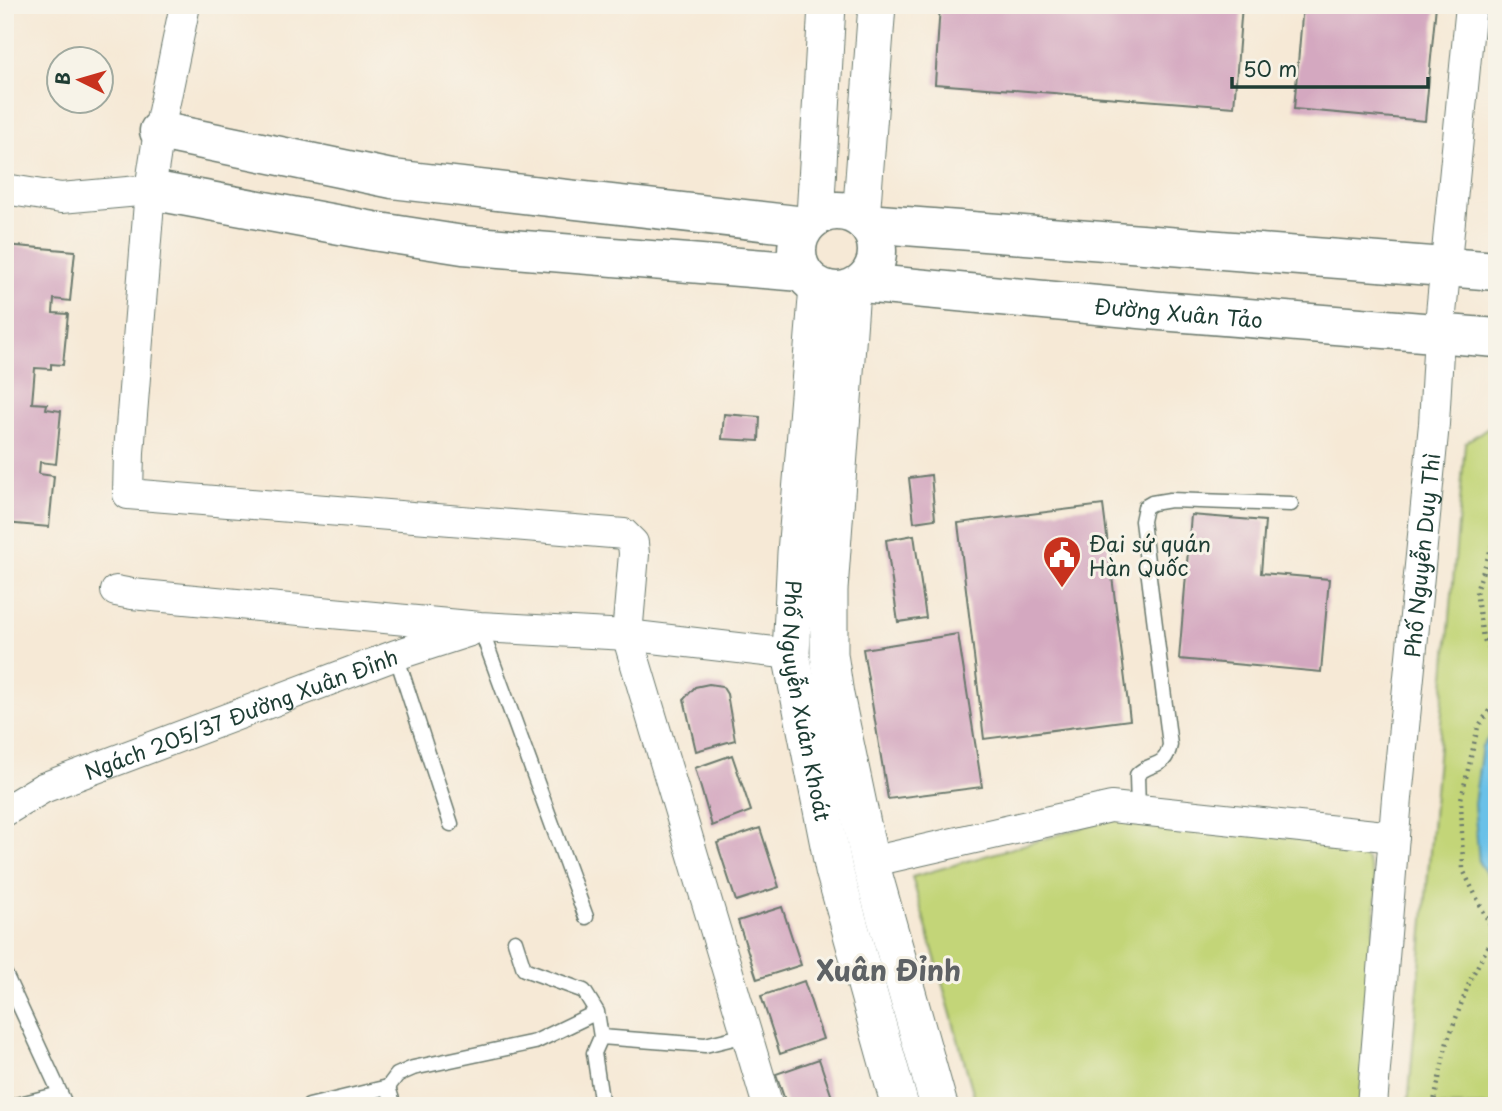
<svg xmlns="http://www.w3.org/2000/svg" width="1502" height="1111" viewBox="0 0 1502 1111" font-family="'Playpen Sans',sans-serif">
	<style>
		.green { fill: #c3d578; stroke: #718956; stroke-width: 2 }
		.water { fill: #6bc1e8; stroke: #457f8e; stroke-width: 2 }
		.building { fill: #d4a8c0 }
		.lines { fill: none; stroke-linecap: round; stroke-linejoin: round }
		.service-casing { stroke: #6a796d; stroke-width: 17 }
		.minor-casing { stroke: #6a796d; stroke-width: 32 }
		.tertiary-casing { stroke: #6a796d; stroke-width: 39 }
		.primary-casing { stroke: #6a796d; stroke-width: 41 }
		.path { stroke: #6a796d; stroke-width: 4.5; stroke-dasharray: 2 5; stroke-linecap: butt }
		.service { stroke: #fff; stroke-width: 14 }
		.minor { stroke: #fff; stroke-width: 30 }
		.tertiary { stroke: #fff; stroke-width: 37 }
		.primary { stroke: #fff; stroke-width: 38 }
		.labels { text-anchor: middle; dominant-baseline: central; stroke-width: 6; stroke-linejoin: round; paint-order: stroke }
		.street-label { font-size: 21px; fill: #1f3d34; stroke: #f7f3e8 }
		.poi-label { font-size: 21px; fill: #1f3d34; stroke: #f7f3e8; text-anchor: start }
		.district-label { font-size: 28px; font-weight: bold; fill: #5e6265; stroke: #f7f3e8 }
	</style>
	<rect width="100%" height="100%" fill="#f7f3e8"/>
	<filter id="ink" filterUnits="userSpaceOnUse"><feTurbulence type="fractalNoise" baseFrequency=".0143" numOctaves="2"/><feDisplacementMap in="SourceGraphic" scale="14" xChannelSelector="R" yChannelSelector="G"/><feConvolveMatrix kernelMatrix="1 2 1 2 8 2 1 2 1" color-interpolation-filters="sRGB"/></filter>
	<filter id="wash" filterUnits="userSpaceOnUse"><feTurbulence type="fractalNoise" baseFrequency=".00686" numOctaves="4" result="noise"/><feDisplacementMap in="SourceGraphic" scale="28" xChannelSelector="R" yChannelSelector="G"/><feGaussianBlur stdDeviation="1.57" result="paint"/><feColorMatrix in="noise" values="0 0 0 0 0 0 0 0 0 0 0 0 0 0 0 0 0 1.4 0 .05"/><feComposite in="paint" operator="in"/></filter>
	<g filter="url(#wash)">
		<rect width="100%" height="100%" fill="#f6e9d6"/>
		<path class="green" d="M1497 421V1106H1408L1465 443Z
			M1113 819 1345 843 1367 860 1377 884 1360 1106H977L912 877Z"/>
		<path class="water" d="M1497 728V889L1479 863 1474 804 1482 746Z"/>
		<g id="blocks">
			<path class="building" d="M940 5H1242L1234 107 935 84Z
				M1303 5H1436L1425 121 1294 109Z
				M5 245 75 251 70 301 54 299 53 313 68 314 63 365 51 364V369L35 368 32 403 47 404 46 409 61 411 56 464 40 462 39 474 54 476 49 527 5 523Z
				M724 414 760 417 759 441 722 439Z
				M931 475 935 519 914 522 909 478Z
				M1103 505 1130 720 984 739 958 523Z
				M1191 515 1265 521 1261 573 1329 579 1321 672 1179 659Z
				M914 535 926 618 898 622 886 540Z
				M958 634 982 787 888 799 863 649Z
				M709 684 722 686 727 694 735 740 696 751 684 699 695 687Z
				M732 755 751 811 712 826 695 768Z
				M760 828 779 887 736 901 717 843Z
				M782 907 801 965 757 979 738 921Z
				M804 981 823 1039 780 1054 761 996Z
				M819 1059 835 1106H787L776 1074Z"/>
		</g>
	</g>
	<g filter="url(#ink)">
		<use href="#blocks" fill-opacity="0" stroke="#6a796d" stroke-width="2"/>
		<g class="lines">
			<defs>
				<path id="service" d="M480 627 586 917
					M396 655 451 824
					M1138 810 1137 775C1150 761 1165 770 1170 745L1142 521 1145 507 1152 503 1170 500 1291 504
					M515 941 524 969 584 991 597 1012 601 1037
					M5 974 66 1106
					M601 1037 705 1045 746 1035
					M601 1037 594 1053 602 1106
					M388 1087 397 1075 413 1068 535 1042 597 1012
					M12 1106 60 1094
					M309 1106 388 1087 394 1106"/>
				<g id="minor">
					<path d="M185 5 159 131 150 190 129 452 128 494 624 534 633 543 634 554 627 635 768 1106"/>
					<path d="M5 189 61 198 150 190"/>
					<path d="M116 591 132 594 480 627 627 635 791 654"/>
					<path id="s1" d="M5 811 43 788 396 655 470 631"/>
					<path d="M870 862 1111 807 1394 837"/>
					<path id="s2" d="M1372 1106 1397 798 1434 424 1439 334 1471 5"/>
				</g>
				<g id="tertiary">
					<path d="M815 217 827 5"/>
					<path d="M861 219 877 5"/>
					<path id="s3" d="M818 287 796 553 791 654 834 870 900 1106"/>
					<path d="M851 290 829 590V654L835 695 870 862 939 1106"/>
				</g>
				<g id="primary">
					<path d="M159 131 392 179 805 226"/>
					<path d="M150 190 373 231 463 245 802 272"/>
					<circle cx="837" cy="251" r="40"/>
					<path d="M866 223 1497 271"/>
					<path id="s4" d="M862 283 1161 311 1497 338"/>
				</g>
			</defs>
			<use href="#service" class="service-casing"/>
			<use href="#minor" class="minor-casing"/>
			<use href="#tertiary" class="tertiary-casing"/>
			<use href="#primary" class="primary-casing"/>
			<path class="path" d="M1497 532 1476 591 1483 638 1497 660
				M1497 699 1478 727 1461 799 1463 870 1497 939
				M1433 1106 1447 1042 1471 978 1494 936"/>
			<use href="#service" class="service"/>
			<use href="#minor" class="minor"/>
			<use href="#tertiary" class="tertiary"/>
			<use href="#primary" class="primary"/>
		</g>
	</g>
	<defs>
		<symbol id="civic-pin" viewBox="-11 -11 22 30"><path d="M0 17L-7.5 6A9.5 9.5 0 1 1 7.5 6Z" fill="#c8321e" stroke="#f7f3e8"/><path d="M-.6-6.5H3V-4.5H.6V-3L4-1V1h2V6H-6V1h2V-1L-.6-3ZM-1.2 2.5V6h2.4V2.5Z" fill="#fff"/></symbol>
	</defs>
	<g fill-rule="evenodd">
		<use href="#civic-pin" x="1040" y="533" width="44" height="60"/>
	</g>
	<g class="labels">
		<g class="street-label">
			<text stroke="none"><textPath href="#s4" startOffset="318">Đường Xuân Tảo</textPath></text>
			<text stroke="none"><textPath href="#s2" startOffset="553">Phố Nguyễn Duy Thì</textPath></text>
			<text stroke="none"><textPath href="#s3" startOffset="416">Phố Nguyễn Xuân Khoát</textPath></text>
			<text stroke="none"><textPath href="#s1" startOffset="256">Ngách 205/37 Đường Xuân Đỉnh</textPath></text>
		</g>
		<g class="poi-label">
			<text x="1089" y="543">Đại sứ quán<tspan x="1089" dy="24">Hàn Quốc</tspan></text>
		</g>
		<g class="district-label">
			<text x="889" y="969">Xuân Đỉnh</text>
		</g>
	</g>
	<rect width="1502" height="1111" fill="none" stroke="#f7f3e8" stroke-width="28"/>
	<g transform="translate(80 80) rotate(275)"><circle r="33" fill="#f7f3e8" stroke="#a1aaa0" stroke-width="2"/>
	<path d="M0-5L12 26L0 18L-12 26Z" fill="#c8321e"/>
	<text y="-10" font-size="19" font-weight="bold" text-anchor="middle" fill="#1f3d34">B</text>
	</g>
	<path d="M1232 77v10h196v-10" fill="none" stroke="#1f3d34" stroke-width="3.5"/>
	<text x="1243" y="77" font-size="21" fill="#1f3d34" stroke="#f7f3e8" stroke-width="5" paint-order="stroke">50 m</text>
</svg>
